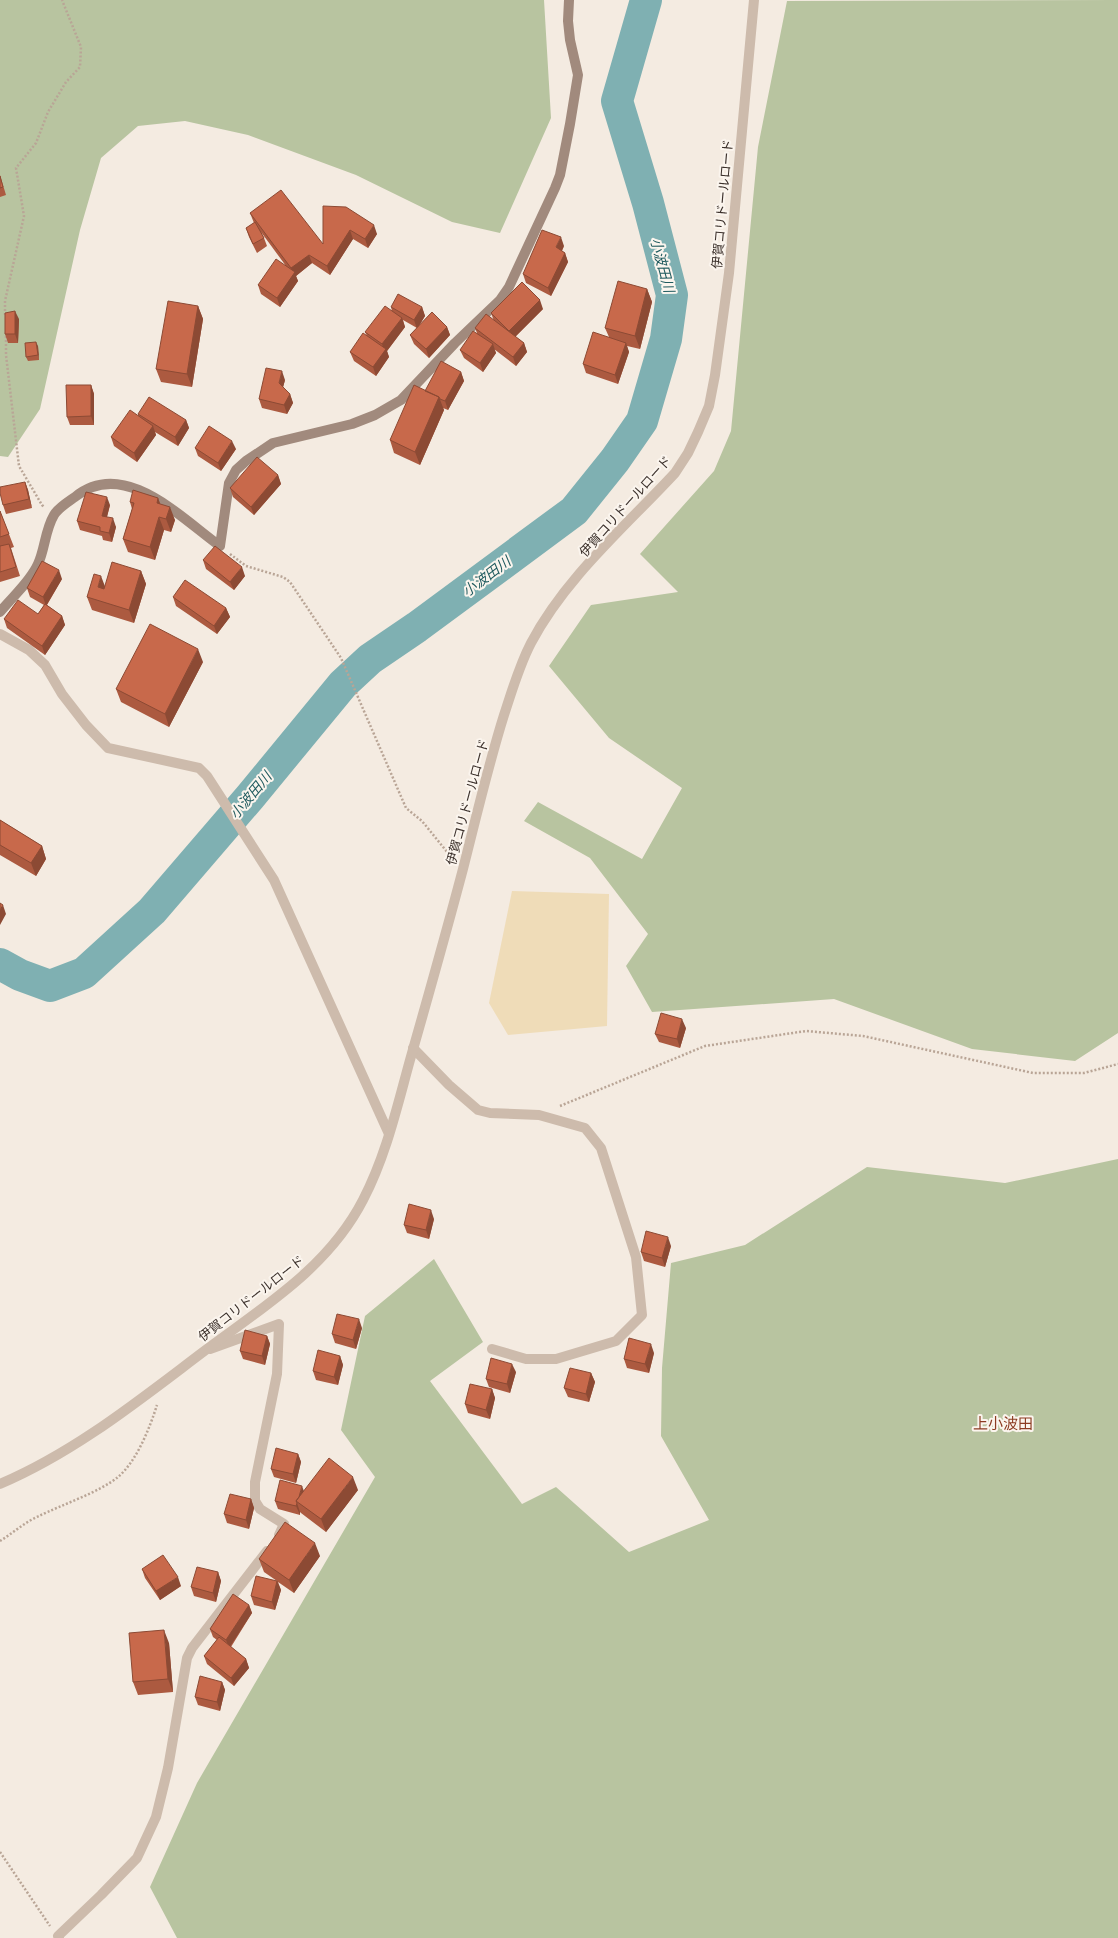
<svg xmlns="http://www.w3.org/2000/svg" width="1118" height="1938" viewBox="0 0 1118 1938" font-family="Lato,'Noto Sans JP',sans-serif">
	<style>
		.green { fill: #b8c4a0 }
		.sand { fill: #efdcb8 }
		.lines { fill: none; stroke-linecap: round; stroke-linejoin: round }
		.river { stroke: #7fb0b2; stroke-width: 32 }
		.path { stroke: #b9a596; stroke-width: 2.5; stroke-dasharray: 2 2; stroke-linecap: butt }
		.minor { stroke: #cdbbac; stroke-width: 10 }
		.tertiary { stroke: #cdbbac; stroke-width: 10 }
		.secondary { stroke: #a18a7d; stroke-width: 10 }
		.wall { fill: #ac5a40 }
		.shaded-wall { fill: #8c4a34 }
		.building { fill: #c8694b; stroke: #8c4a34 }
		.labels { text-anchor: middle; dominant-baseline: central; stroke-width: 4; stroke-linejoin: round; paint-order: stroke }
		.street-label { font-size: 13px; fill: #3b302b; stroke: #fbf5ee }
		.water-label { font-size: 14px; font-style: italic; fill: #1f5a5e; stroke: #fbf5ee }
		.quarter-label { font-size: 15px; fill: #8c3b22; stroke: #fbf5ee }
	</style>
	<rect width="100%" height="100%" fill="#f4ebe1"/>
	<path class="green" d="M0 0H544L551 118 500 233 452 222 356 175 248 135 185 121 138 126 101 158 80 230 40 409 8 457 0 456Z
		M1118 0V1033L1075 1061 972 1049 834 999 652 1012 626 966 648 934 590 858 524 821 538 802 642 859 682 788 609 738 549 666 591 605 678 592 640 554 714 471 731 431 758 147 787 1Z
		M1118 1159V1938H177L150 1887 197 1783 375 1477 341 1430 365 1316 434 1259 483 1342 430 1381 522 1504 556 1487 629 1552 709 1520 661 1436 662 1368 671 1263 745 1245 867 1167 1005 1183Z"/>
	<path class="sand" d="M512 891 609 894 607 1026 508 1035 489 1003Z"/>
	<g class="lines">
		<path class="river" d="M0 964 20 975 50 986 84 973 152 911 250 797 343 684 370 659 417 627 574 511 615 460 642 421 666 339 672 295 648 203 617 101 646 0"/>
		<path class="path" d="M5 315V301L24 216 16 168 36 143 48 112 66 82 80 67 81 47 62 0
			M6 332V355L19 466 42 505 44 507
			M230 554 246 566 283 577 290 582 341 658 406 808 422 821 452 858
			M560 1106 705 1046 806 1031 863 1036 1033 1073H1084L1118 1064
			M0 1541C13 1533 25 1522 39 1516 61 1505 100 1492 118 1477 137 1461 150 1427 157 1405
			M0 1852 50 1926"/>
		<path class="minor" d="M0 634 29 650 45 665 62 694 86 725 108 748 199 768 207 776 274 880 389 1134
			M413 1048 449 1085 478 1110 490 1113 539 1115 585 1128 601 1148 636 1257 642 1315 616 1341 556 1359H526L492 1349
			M210 1349 279 1324 277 1374 255 1482V1501L260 1509 284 1524 279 1535
			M59 1938 58 1936 101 1895 137 1858 156 1817 168 1768 187 1658 192 1648 267 1551"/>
		<path class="tertiary" d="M0 1484C75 1452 138 1401 203 1352 263 1307 328 1268 363 1200 386 1156 397 1107 410 1060 428 997 446 933 463 869 476 818 488 766 504 715 512 691 519 666 531 643 566 577 625 527 675 473L688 453 698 432 709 406 715 375 729 273 754 0"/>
		<path class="secondary" d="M0 612C12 597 30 582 38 564 45 549 45 530 54 515 58 508 68 502 75 497 124 457 181 518 220 546L229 483 236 470 246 461 273 443 352 424 375 415 401 400 455 343 500 300 509 287 555 188 560 175 570 124 578 75 570 40 568 21 569 0"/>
	</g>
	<path class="wall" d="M0 175 6 195 0 197Z
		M323 206 377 234 368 248 353 239 330 275 312 263 296 276 298 281 280 307 261 294 258 285 286 266 261 232 264 238 267 246 257 253 249 237 246 228 254 223 250 213 323 244Z
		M564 246 562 251 565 253 568 262 551 296 526 283 523 274Z
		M647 289 652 302 640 349 627 346 629 352 618 384 586 373 583 364 609 337 605 328Z
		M198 306 203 319 192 387 161 382 156 369Z
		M391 307H422L425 316 419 326 447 327 450 335 429 358 414 344 410 335 417 328 403 320 405 327 387 351 389 357 376 376 354 361 350 352 367 336 365 332 392 311Z
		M543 309 515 337 524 343 527 352 516 366 494 349 496 353 483 372 464 358 460 350 477 333 475 328 494 321 491 313Z
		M19 319 18 343H8L5 334Z
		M38 346 39 360 28 361 26 357Z
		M461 372 464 381 448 410 443 408 444 410 420 465 394 453 390 440 425 391Z
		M285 380 283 387 290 394 293 403 287 414 262 408 259 399Z
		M91 385 94 394V425H70L67 417Z
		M138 414 186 420 189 428 178 446 155 432 156 435 137 462 114 446 111 437 138 416Z
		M195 448 236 449 221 471 198 456Z
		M278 475 281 484 254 515 233 497 230 488Z
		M25 482 28 490 32 508 6 514 3 505Z
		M158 498 160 504 175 520 171 532 164 530 155 560 128 552 123 539 132 509 130 502Z
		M110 505 107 517 116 527 112 542 103 540 102 536 80 530 77 521Z
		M0 511 14 547 11 548 20 576 0 582Z
		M203 560 245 576 234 590 206 569Z
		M141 571 146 584 134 623 92 610 87 597 105 586Z
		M62 579 47 605 62 616 65 625 45 655 7 628 4 619 38 614 44 605 30 597 27 588Z
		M173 597 226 608 230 617 217 634 176 606Z
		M203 662 169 727 121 702 116 689Z
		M0 820 42 846 46 859 36 876 0 855Z
		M686 1028 680 1048 659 1042 655 1034Z
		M434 1219 429 1239 407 1233 404 1225Z
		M671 1246 665 1267 644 1261 641 1252Z
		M362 1328 356 1349 335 1343 332 1334Z
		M267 1336 270 1344 265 1365 243 1359 240 1351Z
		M654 1353 649 1373 627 1368 624 1359Z
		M340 1356 343 1365 338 1385 316 1380 313 1371Z
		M516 1372 510 1393 489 1387 486 1379Z
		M591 1373 595 1382 589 1402 568 1397 564 1388Z
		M492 1389 495 1398 490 1419 468 1413 465 1404Z
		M298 1454 301 1462 296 1483 274 1477 271 1469Z
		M358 1490 326 1532 301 1513 300 1512V1515L278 1509 275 1501 304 1491Z
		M251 1499 254 1508 249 1529 227 1523 224 1514Z
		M320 1556 294 1593 278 1582 281 1590 275 1610 254 1605 251 1596 277 1581 264 1572 259 1559Z
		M142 1569 181 1586 160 1600 145 1578Z
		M218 1572 221 1581 216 1602 194 1596 191 1587Z
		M249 1605 252 1613 231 1647 246 1659 249 1668 234 1686 207 1664 204 1656 217 1640 213 1637 210 1629Z
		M169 1643 173 1692 138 1695 133 1682Z
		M222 1682 225 1690 220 1711 198 1705 195 1697Z"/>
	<path class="shaded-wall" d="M374 225 377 234 368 248 365 239Z
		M350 230 353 239 330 275 327 266Z
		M561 237 564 246 559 256 556 247Z
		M565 253 568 262 551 296 548 288Z
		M309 255 312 263 296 276 298 281 280 307 277 298 293 274 291 268Z
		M647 289 652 302 640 349 635 336Z
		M540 300 543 309 512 340 509 331Z
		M198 306 203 319 192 387 187 374Z
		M422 307 425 316 417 329 414 320Z
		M15 311 19 319 18 343 15 334Z
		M402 318 405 327 387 351 389 357 376 376 373 367 384 351 382 344Z
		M447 327 450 335 429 358 426 349Z
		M36 342 38 346 39 360 38 355Z
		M524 343 527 352 516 366 513 357Z
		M626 343 629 352 618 384 615 375Z
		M493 344 496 353 483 372 480 363Z
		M282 371 285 380 282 391 279 383Z
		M461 372 464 381 448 410 445 401Z
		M91 385 94 394V425L91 416Z
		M290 394 293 403 287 414 284 405Z
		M439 397 444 410 420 465 415 452Z
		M186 420 189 428 178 446 175 437Z
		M153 426 156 435 137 462 134 453Z
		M232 441 236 449 221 471 218 463Z
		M278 475 281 484 254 515 251 507Z
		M25 482 28 490 32 508 29 499Z
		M107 497 110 505 105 524 102 516Z
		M158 498 163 511 157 503Z
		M170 507 175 520 171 532 166 519Z
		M159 517 164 530 155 560 150 547Z
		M113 518 116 527 112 542 109 533Z
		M242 567 245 576 234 590 230 582Z
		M59 570 62 579 46 606 43 597Z
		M141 571 146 584 134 623 129 610Z
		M101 576 106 589 102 600 98 587Z
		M226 608 230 617 217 634 214 626Z
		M62 616 65 625 45 655 42 646Z
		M198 649 203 662 169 727 165 714Z
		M42 846 46 859 36 876 31 863Z
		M3 905 6 914 0 925V910Z
		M682 1019 686 1028 680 1048 677 1039Z
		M431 1210 434 1219 429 1239 426 1230Z
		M668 1237 671 1246 665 1267 662 1258Z
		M359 1319 362 1328 356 1349 353 1340Z
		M267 1336 270 1344 265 1365 262 1356Z
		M651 1344 654 1353 649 1373 645 1364Z
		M340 1356 343 1365 338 1385 334 1377Z
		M512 1364 516 1372 510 1393 507 1384Z
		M591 1373 595 1382 589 1402 586 1394Z
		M492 1389 495 1398 490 1419 486 1410Z
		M298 1454 301 1462 296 1483 293 1474Z
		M353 1477 358 1490 326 1532 321 1519Z
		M302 1486 305 1494 298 1502Z
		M251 1499 254 1508 249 1529 246 1520Z
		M297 1503 300 1512V1515L296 1506Z
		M315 1543 320 1556 294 1593 289 1580Z
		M218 1572 221 1581 216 1602 213 1593Z
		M178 1577 181 1586 160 1600 156 1591Z
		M277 1581 281 1590 275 1610 272 1602Z
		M249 1605 252 1613 229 1648 226 1640Z
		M164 1630 169 1643 173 1692 168 1679Z
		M246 1659 249 1668 234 1686 231 1678Z
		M222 1682 225 1690 220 1711 217 1702Z"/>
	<path class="building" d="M0 176 3 187 0 188Z
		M281 190 323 244V206L346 207 374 225 365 239 350 230 327 266 309 255 291 268 250 213Z
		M255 222 264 238 253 244 246 228Z
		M542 230 561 237 556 247 565 253 548 288 523 274Z
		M276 259 295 272 277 298 258 285Z
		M618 281 647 289 635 336 605 328Z
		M522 282 540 300 509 331 491 313Z
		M398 294 422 307 414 320 391 307Z
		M168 301 198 306 187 374 156 369Z
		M385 306 402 318 382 344 365 332Z
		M15 311V334H5V313Z
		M432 312 447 327 426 349 410 335Z
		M486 314 524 343 513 357 475 328Z
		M473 331 493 344 480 363 460 350Z
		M593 332 626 343 615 375 583 364Z
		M363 333 386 349 373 367 350 352Z
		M36 342 38 355 26 357 25 343Z
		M441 361 461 372 445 401 440 399 439 397 425 391Z
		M266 368 282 371 279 383 290 394 284 405 259 399Z
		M66 385H91V416L67 417Z
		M414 385 439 397 415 452 390 440Z
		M149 397 186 420 175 437 138 414Z
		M130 410 153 426 134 453 111 437Z
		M209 426 232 441 218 463 195 448Z
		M257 457 278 475 251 507 230 488Z
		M25 482 29 499 3 505 0 493V487Z
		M133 490 158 498 157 503 170 507 166 519 159 517 150 547 123 539 134 503 130 502Z
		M86 492 107 497 102 516 113 518 109 533 100 531V527L77 521Z
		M0 511 9 534 0 537Z
		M9 544 16 567 0 572V546Z
		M215 546 242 567 230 582 203 560Z
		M42 561 59 570 43 597 27 588Z
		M112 562 141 571 129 610 87 597 94 574 101 576 98 587 104 589Z
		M185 580 226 608 214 626 173 597Z
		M18 600 38 614 45 604 62 616 42 646 4 619Z
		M150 624 198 649 165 714 116 689Z
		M0 820 42 846 31 863 0 845Z
		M0 903 3 905 0 910Z
		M661 1013 682 1019 677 1039 655 1034Z
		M409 1204 431 1210 426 1230 404 1225Z
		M646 1231 668 1237 662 1258 641 1252Z
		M337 1314 359 1319 353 1340 332 1334Z
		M245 1330 267 1336 262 1356 240 1351Z
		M629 1338 651 1344 645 1364 624 1359Z
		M318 1350 340 1356 334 1377 313 1371Z
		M491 1358 512 1364 507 1384 486 1379Z
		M570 1368 591 1373 586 1394 564 1388Z
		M470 1384 492 1389 486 1410 465 1404Z
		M276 1448 298 1454 293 1474 271 1469Z
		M329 1458 353 1477 321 1519 296 1501Z
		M280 1480 302 1486 299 1497 296 1501 297 1503 296 1506 275 1501Z
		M230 1494 251 1499 246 1520 224 1514Z
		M285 1522 315 1543 289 1580 259 1559Z
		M163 1555 178 1577 156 1591 142 1569Z
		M197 1567 218 1572 213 1593 191 1587Z
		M256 1576 277 1581 272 1602 251 1596Z
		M233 1594 249 1605 226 1640 210 1629Z
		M164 1630 168 1679 133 1682 129 1633Z
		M219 1637 246 1659 231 1678 204 1656Z
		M200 1676 222 1682 217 1702 195 1697Z"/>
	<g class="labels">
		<g class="street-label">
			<text transform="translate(722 204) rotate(-85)">伊賀コリドールロード</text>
			<text transform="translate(625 506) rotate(-48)">伊賀コリドールロード</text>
			<text transform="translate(467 802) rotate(-75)">伊賀コリドールロード</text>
			<text transform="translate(251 1298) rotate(-38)">伊賀コリドールロード</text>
		</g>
		<g class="water-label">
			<text transform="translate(663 265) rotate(75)">小波田川</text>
			<text transform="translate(486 576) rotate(-37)">小波田川</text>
			<text transform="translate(250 795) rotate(-50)">小波田川</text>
		</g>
		<g class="quarter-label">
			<text x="1003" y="1423">上小波田</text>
		</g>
	</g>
</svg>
